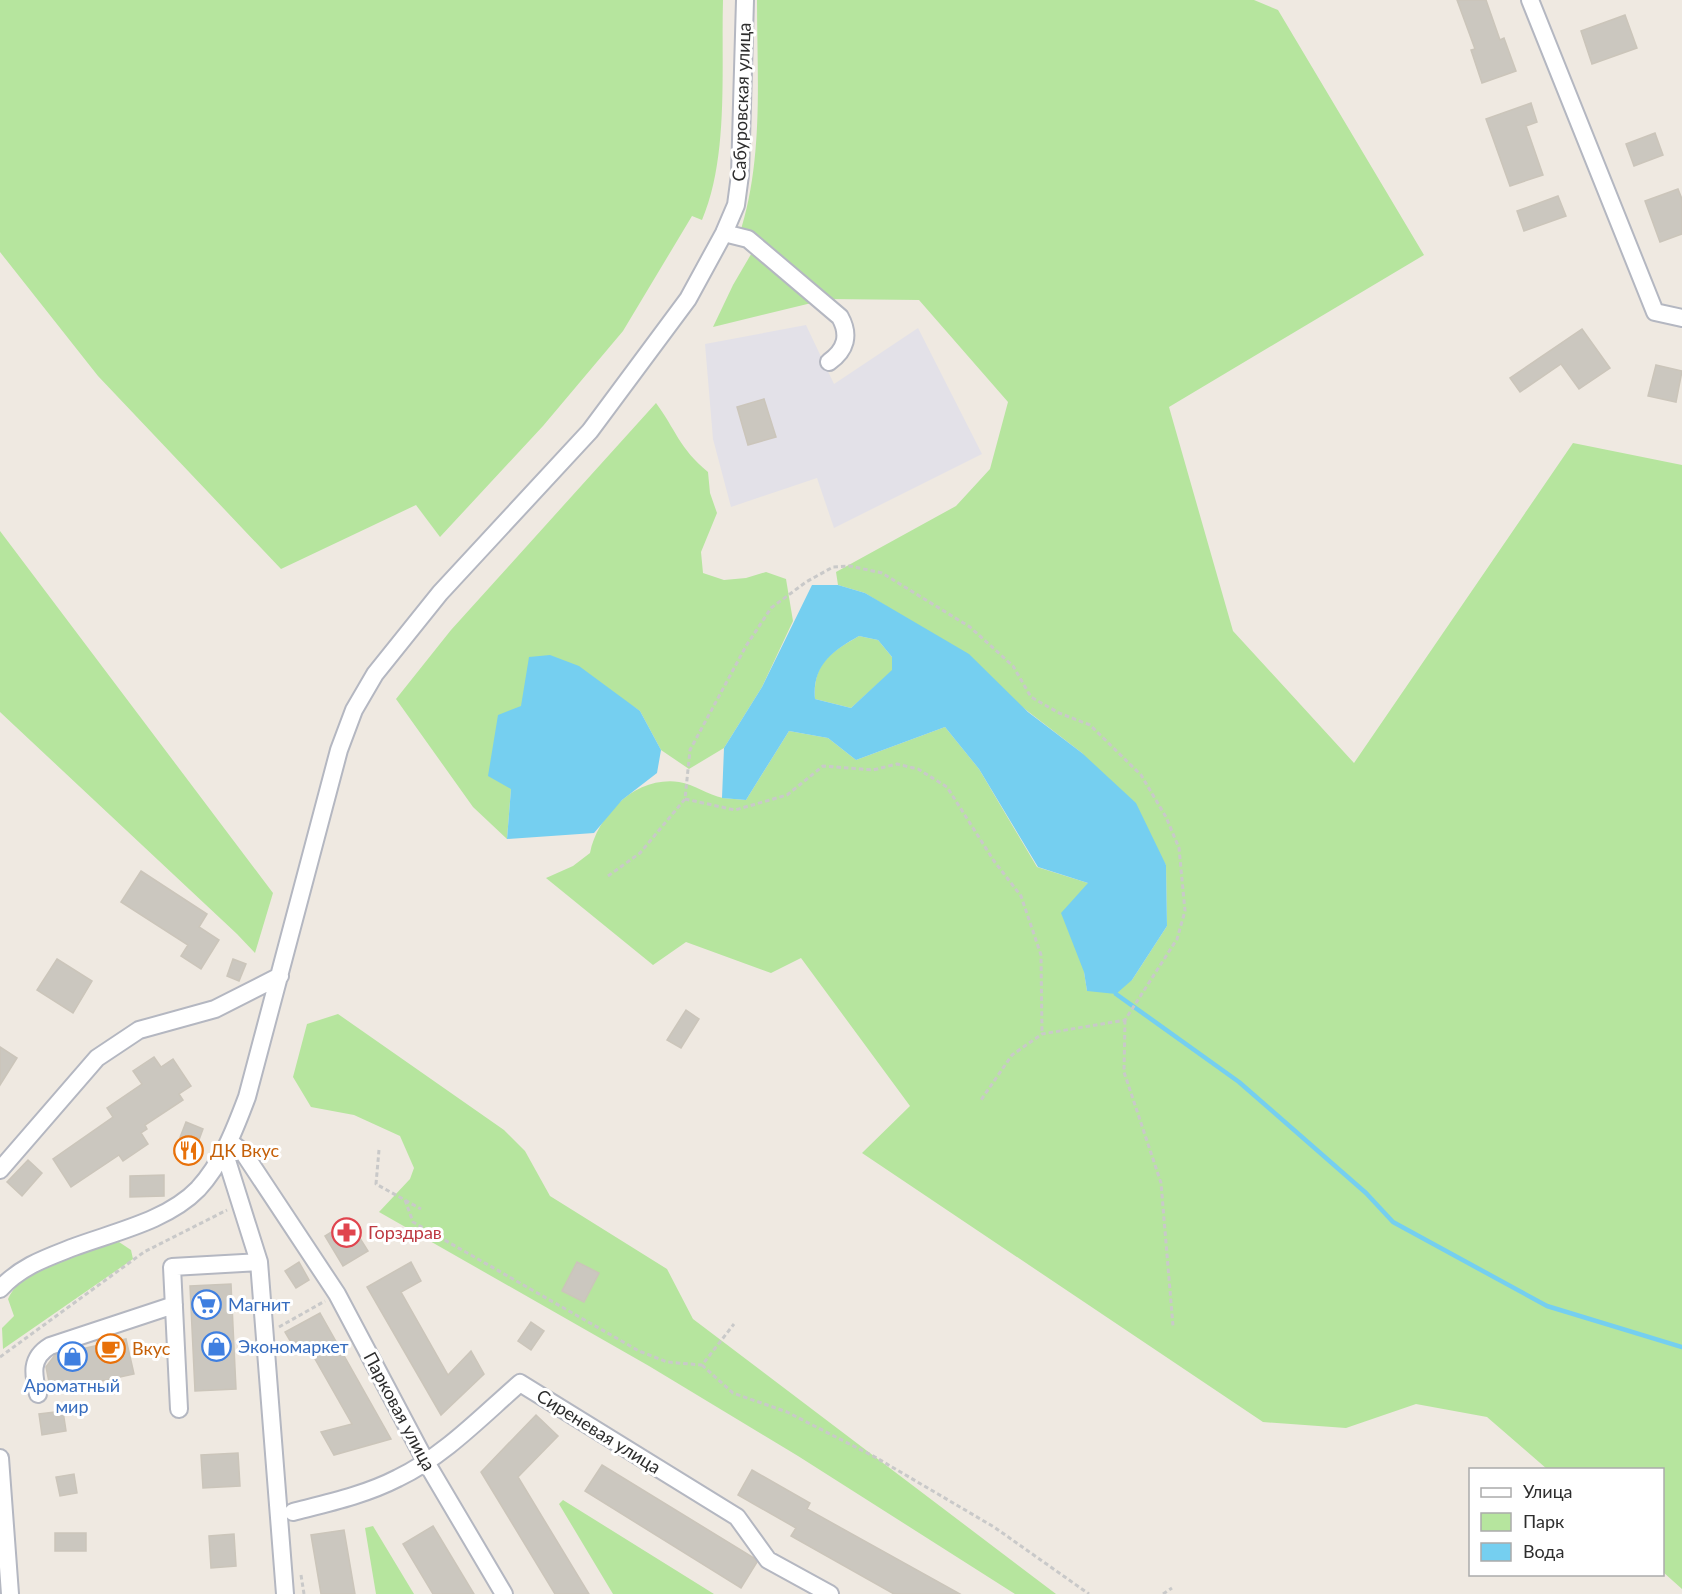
<svg xmlns="http://www.w3.org/2000/svg" width="1682" height="1594" viewBox="0 0 1682 1594" font-family="Lato,sans-serif">
	<style>
		.industrial { fill: #e3e1e8 }
		.green { fill: #b6e59e }
		.water { fill: #75cff0; fill-rule: evenodd }
		.lines { fill: none; stroke-linecap: round; stroke-linejoin: round }
		.stream { stroke: #75cff0; stroke-width: 4.5 }
		.building { fill: #cbc7bf; stroke: #cbc5ba; stroke-width: 1.5 }
		.minor-casing { stroke: #b4b7c1; stroke-width: 20 }
		.path { stroke: #c9c9c9; stroke-width: 3; stroke-dasharray: 4.5 3; stroke-linecap: butt }
		.minor { stroke: #fff; stroke-width: 16 }
		.labels { text-anchor: middle; dominant-baseline: central; stroke-width: 6; stroke-linejoin: round; paint-order: stroke }
		.street-label { font-size: 18px; fill: #2e2e2e; stroke: #fff }
		.food-label { font-size: 18px; fill: #c56008; stroke: #fff; text-anchor: start }
		.health-label { font-size: 18px; fill: #be3a42; stroke: #fff; text-anchor: start }
		.shop-label { font-size: 18px; fill: #366cbe; stroke: #fff; text-anchor: start }
	</style>
	<rect width="100%" height="100%" fill="#efe9e1"/>
	<path class="industrial" d="M806 325 834 384 918 328 982 454 834 528 817 478 731 507 713 439 705 344Z"/>
	<path class="green" d="M0 0H723C721 69 729 157 702 220L692 216 623 331 543 426 440 537 416 505 281 569 98 376 0 252Z
		M757 0H1254L1278 10 1424 255 1169 407 1233 631 1354 763 1573 443 1682 465V1589L1663 1572 1662 1470 1547 1469 1487 1417 1416 1404 1346 1428 1263 1422 862 1153 910 1106 801 958 771 973 686 942 653 965 546 878 573 866 590 853C598 814 636 776 679 782 694 784 708 795 723 798 730 799 739 799 746 800L789 731 828 738 856 760 945 727 979 769 1037 867 1088 883 1084 972 1087 991 1132 980 1167 926 1166 865 1082 753 913 623 865 593 838 585 836 572 956 506 990 469 1008 402 919 300 828 299 713 327 733 285 757 244 739 236C764 160 757 78 757 0Z
		M656 403C676 430 679 448 708 472L710 493 717 513 701 552 703 573 724 580 746 578 766 572 786 579 793 621 762 687 724 748 689 769 661 750 640 711 611 692 511 789 507 839 473 807 396 699 451 630Z
		M0 531 273 893 255 953 237 934 0 712Z
		M859 636 878 640 892 657 893 670 851 708 815 699C813 663 830 653 859 636Z
		M338 1014 504 1130 525 1151 550 1196 667 1269 693 1319 1056 1594H1015L798 1456 649 1366 379 1212 410 1179 414 1168 400 1136 354 1115 311 1107 293 1077 307 1024Z
		M119 1242 131 1250 133 1259 3 1349 2 1328 14 1316 8 1299C25 1262 82 1250 119 1242Z
		M563 1500 714 1594H613L559 1504Z
		M373 1526 414 1594H376L365 1528Z"/>
	<path class="water" d="M812 585H838L865 593 969 654 1028 712 1082 753 1136 803 1166 865 1167 926 1132 980 1116 994 1087 991 1084 972 1061 913 1088 883 1038 867 979 769 945 727 856 760 828 738 789 731 746 800 722 798 724 748 762 687ZM859 636 878 640 892 657V670L851 708 815 699C812 666 832 651 859 636Z
		M550 655 579 666 640 711 661 750 657 773 622 800 594 833 507 839 511 789 488 776 498 715 521 706 529 657Z"/>
	<g class="lines">
		<path class="stream" d="M1116 994 1239 1082 1366 1193 1393 1222 1547 1306 1682 1347"/>
	</g>
	<path class="building" d="M1457 0H1486L1500 40 1504 38 1516 71 1482 83 1471 50 1475 49Z
		M1625 15 1637 48 1592 64 1581 31Z
		M1531 103 1537 122 1526 126 1543 175 1510 186 1486 119Z
		M1655 133 1663 155 1634 166 1626 144Z
		M1678 189 1682 199V234L1660 242 1645 201Z
		M1558 196 1566 216 1524 231 1517 211Z
		M1582 329 1610 368 1579 389 1561 364 1520 392 1510 378Z
		M1656 365 1682 371 1676 402 1648 396Z
		M764 399 776 437 748 445 737 407Z
		M141 871 207 914 199 927 219 940 201 969 181 956 188 945 121 902Z
		M57 959 92 981 73 1013 37 990Z
		M233 959 246 964 239 981 227 976Z
		M686 1010 699 1019 681 1048 667 1040Z
		M0 1047 17 1058 0 1085Z
		M154 1057 161 1067 173 1059 191 1086 179 1094 183 1100 145 1125 147 1129 141 1133 148 1144 123 1161 119 1155 71 1187 53 1159 113 1117 107 1108 142 1084 133 1071Z
		M186 1122 203 1129 192 1159 174 1153Z
		M28 1160 42 1173 22 1196 7 1182Z
		M164 1175V1196L130 1197V1176Z
		M349 1221 368 1251 343 1266 325 1236Z
		M299 1262 309 1280 296 1288 285 1271Z
		M411 1262 421 1281 401 1292 448 1375 471 1351 484 1374 441 1415 367 1287Z
		M577 1262 599 1273 584 1302 562 1291Z
		M231 1284 236 1389 195 1391 190 1286Z
		M320 1313 391 1439 334 1455 321 1432 352 1424 307 1345 296 1351 285 1332Z
		M531 1322 544 1331 531 1350 518 1341Z
		M126 1339 134 1374 51 1392 46 1367 55 1355Z
		M63 1411 66 1431 42 1435 39 1414Z
		M536 1415 558 1436 518 1477 589 1594H555L481 1472Z
		M238 1453 240 1486 203 1488 201 1455Z
		M602 1465 754 1558 757 1562 741 1588 585 1491Z
		M752 1470 810 1503 807 1509 960 1594H894L791 1536 796 1528 738 1495Z
		M74 1474 77 1493 60 1496 56 1477Z
		M433 1526 474 1594H433L403 1544Z
		M344 1530 355 1594H321L311 1535Z
		M55 1533H86V1551H55Z
		M234 1534 236 1566 211 1568 209 1536Z"/>
	<g class="lines">
		<defs>
			<path id="minor" d="M1530 0 1655 312 1682 318
				M724 233 748 239 840 317C850 335 846 350 829 362
				M230 1142 243 1152 337 1294 426 1462 504 1594
				M224 1151 259 1262 285 1594
				M0 1170 97 1058 139 1030 215 1009 280 976
				M0 1289C21 1266 46 1258 74 1247 114 1232 167 1221 198 1189 222 1163 235 1129 247 1097L339 750 354 710 375 674 440 593 590 431 688 299 724 233 736 205 740 175 745 0
				M38 1394C33 1374 30 1358 50 1346L174 1305
				M179 1409 172 1267 259 1262
				M0 1458 10 1594
				M293 1512C328 1503 365 1495 398 1478 444 1456 482 1416 520 1383L737 1517 768 1560 830 1594"/>
		</defs>
		<use href="#minor" class="minor-casing"/>
		<path class="path" d="M685 799 735 810 787 795 823 766 873 770 897 764 918 769 947 787 994 861 1021 896 1041 955 1042 1034
			M608 876 640 853 685 799 690 750 746 646 771 608 806 582 833 567 850 566 882 573 970 627 1013 666 1031 697 1059 713 1090 725 1141 775 1166 817 1179 848 1185 911 1177 939 1125 1020 1042 1034 1012 1055 981 1100
			M1125 1020 1124 1072 1161 1183 1173 1326
			M379 1150 376 1184 421 1209
			M405 1200 413 1222 639 1351 667 1362 702 1365 734 1324
			M279 1327 325 1301
			M0 1357 144 1252 227 1210
			M702 1365 733 1393 787 1412 875 1457 994 1527 1089 1594
			M301 1575 304 1594
			M1163 1594 1172 1588"/>
		<use href="#minor" class="minor"/>
	</g>
	<defs>
		<symbol id="restaurant-ring" viewBox="-11 -11 22 22"><circle r="9.5" fill="#fff" stroke="#e8710a" stroke-width="1.5"/><path d="M-5-6h1v4h1v-4h1v4h1v-4h1v5L-1.5 .5V6h-2V.5L-5-1ZM5-6V6H3V1.5H1.5Q1.5-4 5-6Z" fill="#e8710a"/></symbol>
		<symbol id="pharmacy-ring" viewBox="-11 -11 22 22"><circle r="9.5" fill="#fff" stroke="#e0444e" stroke-width="1.5"/><path d="M-2-6h4v4h4v4h-4v4h-4v-4h-4v-4h4Z" fill="#e0444e"/></symbol>
		<symbol id="supermarket-ring" viewBox="-11 -11 22 22"><circle r="9.5" fill="#fff" stroke="#3f7fe0" stroke-width="1.5"/><path d="M-6-5.5h2.5l.6 2H6L4.5 2H-2.5L-4.4-4H-6ZM-1.5 3.2a1.3 1.3 0 1 0 .1 0ZM3 3.2a1.3 1.3 0 1 0 .1 0Z" fill="#3f7fe0"/></symbol>
		<symbol id="shop-ring" viewBox="-11 -11 22 22"><circle r="9.5" fill="#fff" stroke="#3f7fe0" stroke-width="1.5"/><path d="M-5-2.5h2.3a2.7 3.5 0 0 1 5.4 0H5L5.5 6h-11ZM-1.5-2.5h3a1.5 2.3 0 0 0-3 0Z" fill="#3f7fe0"/></symbol>
		<symbol id="cafe-ring" viewBox="-11 -11 22 22"><circle r="9.5" fill="#fff" stroke="#e8710a" stroke-width="1.5"/><path d="M-5.5-4.5H6V0H3Q3 3.5 0 3.5H-2.5Q-5.5 3.5-5.5 0ZM3-3.2v2h1.7v-2ZM-6 4.5H4V6H-6Z" fill="#e8710a"/></symbol>
	</defs>
	<g fill-rule="evenodd">
		<use href="#restaurant-ring" x="172" y="1134" width="33" height="33"/>
		<use href="#pharmacy-ring" x="330" y="1216" width="33" height="33"/>
		<use href="#supermarket-ring" x="190" y="1288" width="33" height="33"/>
		<use href="#shop-ring" x="200" y="1330" width="33" height="33"/>
		<use href="#cafe-ring" x="94" y="1332" width="33" height="33"/>
		<use href="#shop-ring" x="56" y="1340" width="33" height="33"/>
	</g>
	<g class="labels">
		<g class="street-label">
			<text transform="translate(741 102) rotate(-88)">Сабуровская улица</text>
			<text transform="translate(400 1411) rotate(62)">Парковая улица</text>
			<text transform="translate(599 1431) rotate(32)">Сиреневая улица</text>
		</g>
		<g class="food-label">
			<text x="210" y="1150">ДК Вкус</text>
			<text x="132" y="1348">Вкус</text>
		</g>
		<g class="health-label">
			<text x="368" y="1232">Горздрав</text>
		</g>
		<g class="shop-label">
			<text x="228" y="1304">Магнит</text>
			<text x="238" y="1346">Экономаркет</text>
			<text x="72" y="1385" text-anchor="middle">Ароматный<tspan x="72" dy="21">мир</tspan></text>
		</g>
	</g>
	<rect x="1469" y="1468" width="195" height="108" fill="#ffffff" stroke="#ababab" stroke-width="1.5"/>
	<rect x="1481" y="1488" width="30" height="9" fill="#ffffff" stroke="#ababab" stroke-width="1.5"/>
	<text x="1523" y="1498" font-size="18" fill="#2e2e2e">Улица</text>
	<rect x="1481" y="1513" width="30" height="18" fill="#b6e59e" stroke="#ababab" stroke-width="1.5"/>
	<text x="1523" y="1528" font-size="18" fill="#2e2e2e">Парк</text>
	<rect x="1481" y="1543" width="30" height="18" fill="#75cff0" stroke="#ababab" stroke-width="1.5"/>
	<text x="1523" y="1558" font-size="18" fill="#2e2e2e">Вода</text>
</svg>
